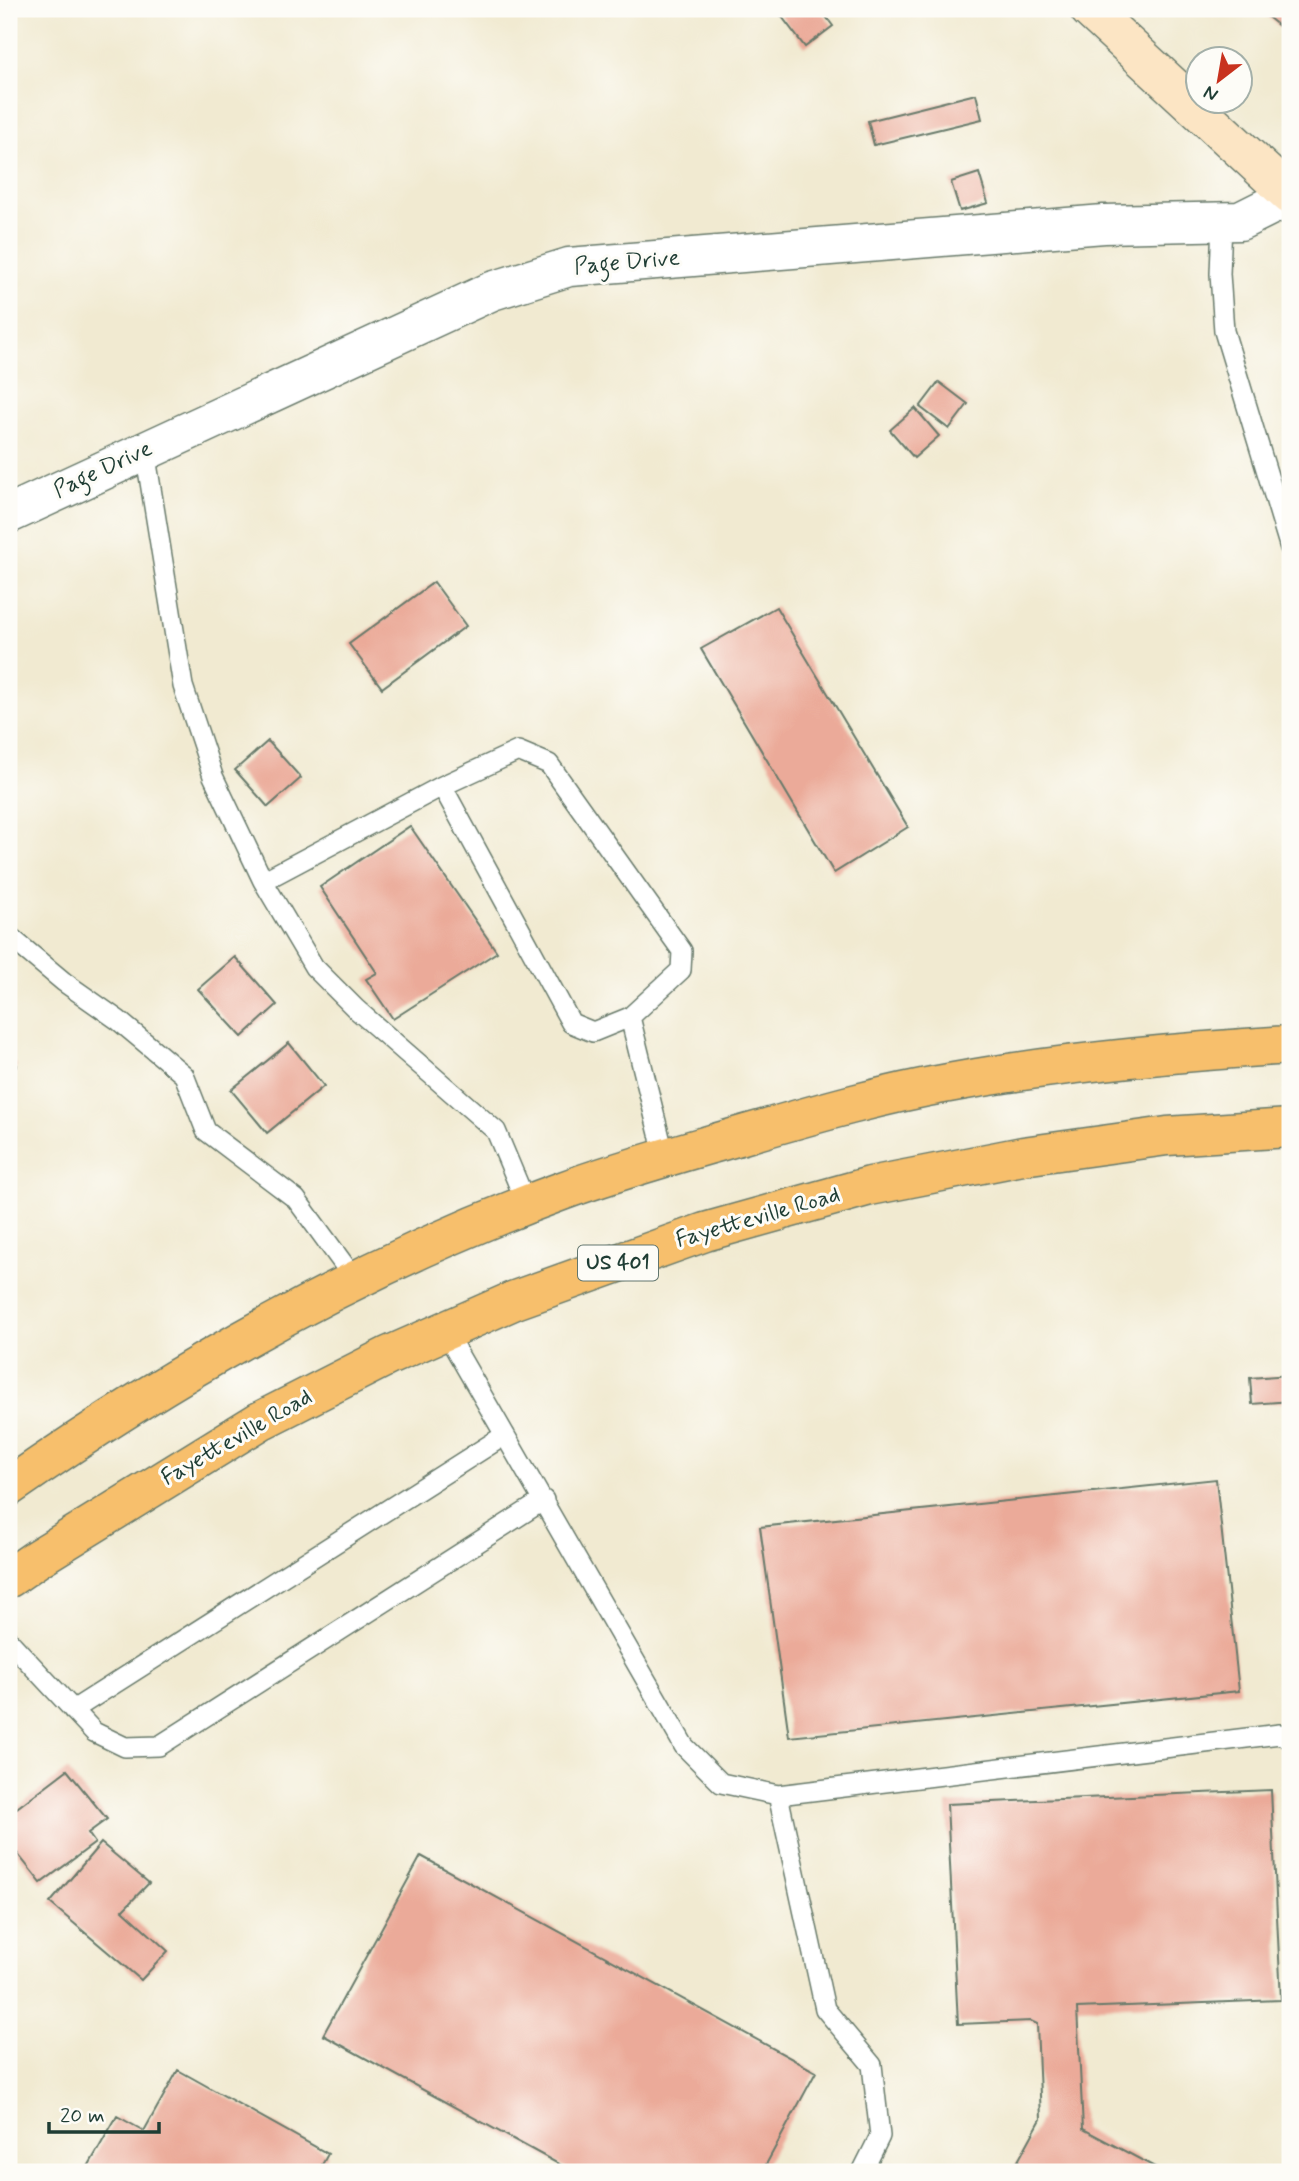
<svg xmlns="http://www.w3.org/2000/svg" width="1299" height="2181" viewBox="0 0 1299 2181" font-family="Mynerve,sans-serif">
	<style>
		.building { fill: #ebaa99 }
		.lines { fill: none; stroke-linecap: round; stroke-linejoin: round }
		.lane-casing { stroke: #687a6b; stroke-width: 22 }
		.street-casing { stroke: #687a6b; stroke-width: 41 }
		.secondary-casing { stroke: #687a6b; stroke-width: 41 }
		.highway-casing { stroke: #687a6b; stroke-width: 41 }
		.lane { stroke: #fff; stroke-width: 19 }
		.street { stroke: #fff; stroke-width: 38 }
		.secondary { stroke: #fce5c4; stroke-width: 38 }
		.highway { stroke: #f7bf6c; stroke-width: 38 }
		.labels { text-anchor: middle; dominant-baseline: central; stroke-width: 6; stroke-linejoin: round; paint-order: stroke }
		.shield { fill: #fdfcf7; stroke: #62766e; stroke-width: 2 }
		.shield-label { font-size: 21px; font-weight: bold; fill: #1f3d34 }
		.street-label { font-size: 23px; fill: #1f3d34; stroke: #fdfcf7 }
	</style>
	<rect width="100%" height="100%" fill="#fdfcf7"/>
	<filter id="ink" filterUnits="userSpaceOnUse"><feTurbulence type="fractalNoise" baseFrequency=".0143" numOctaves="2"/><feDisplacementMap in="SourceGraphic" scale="14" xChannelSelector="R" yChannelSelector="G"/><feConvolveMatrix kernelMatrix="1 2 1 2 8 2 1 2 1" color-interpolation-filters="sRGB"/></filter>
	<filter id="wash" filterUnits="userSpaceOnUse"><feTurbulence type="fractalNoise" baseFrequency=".00686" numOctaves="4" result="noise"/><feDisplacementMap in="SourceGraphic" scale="28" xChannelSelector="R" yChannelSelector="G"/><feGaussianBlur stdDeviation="1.57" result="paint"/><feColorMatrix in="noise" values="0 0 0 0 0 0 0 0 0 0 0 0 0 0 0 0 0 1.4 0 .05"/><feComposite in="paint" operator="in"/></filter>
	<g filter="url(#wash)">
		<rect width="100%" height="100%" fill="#f1ead1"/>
		<g id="blocks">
			<path class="building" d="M776 9H820L833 26 805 47Z
				M1258 9H1290V23L1284 30Z
				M976 94 982 119 874 145 868 121Z
				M979 173 988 203 960 211 951 182Z
				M939 382 968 404 949 429 920 407Z
				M915 408 939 436 914 458 890 430Z
				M434 582 466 626 382 688 349 644Z
				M776 607 908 827 834 873 701 649Z
				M268 741 301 778 268 807 235 770Z
				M410 826 497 952 393 1019 366 979 377 973 320 887Z
				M235 957 277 1005 242 1037 198 989Z
				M289 1043 324 1086 267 1133 231 1090Z
				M9 1060 17 1065 9 1077Z
				M1290 1375V1401L1252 1404 1250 1378Z
				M1216 1479 1239 1691 789 1737 760 1527Z
				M67 1770 107 1819 88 1833 95 1843 41 1883 9 1843V1814Z
				M1271 1790 1281 2000 1077 2008 1083 2129 1164 2172H1012L1041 2119 1037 2024 1031 2021 958 2024 947 1804Z
				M101 1843 149 1883 123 1910 168 1951 141 1980 50 1903Z
				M421 1856 816 2072 762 2172H573L323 2035Z
				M178 2070 328 2154 318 2172H85L117 2116 144 2131Z"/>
		</g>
	</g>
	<g filter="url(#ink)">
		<use href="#blocks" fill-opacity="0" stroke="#687a6b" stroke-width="2"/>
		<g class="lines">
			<defs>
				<path id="lane" d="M1222 222 1220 274 1224 331 1290 548
					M145 451 183 686 213 776 263 881 442 786
					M263 881 314 967 356 1009 496 1131 527 1205
					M9 936 64 982 118 1020 184 1075 206 1131 296 1199 356 1281
					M630 1017 593 1032 571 1023 442 786 518 751 549 764 682 951 681 970 630 1017 665 1158
					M445 1331 684 1746 721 1783 778 1795 1280 1734 1290 1739
					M9 1641 94 1732 125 1747 159 1746 544 1500
					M73 1710 505 1435
					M778 1795 825 2009 872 2065 880 2136 862 2172"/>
				<path id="street" d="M9 514 492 291 569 267 1104 224 1240 221 1290 196"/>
				<path id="secondary" d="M1089 9 1290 195"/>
				<path id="highway" d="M9 1487C180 1368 365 1263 562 1191 622 1169 685 1152 746 1134 815 1114 884 1094 954 1082 1065 1062 1178 1052 1290 1045
					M9 1578 38 1558 260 1421 388 1356 515 1300 705 1232 870 1186 1023 1156 1167 1136 1290 1128"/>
			</defs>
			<use href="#lane" class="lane-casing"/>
			<use href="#street" class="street-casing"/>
			<use href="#secondary" class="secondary-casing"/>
			<use href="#highway" class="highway-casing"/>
			<use href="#lane" class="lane"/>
			<use href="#street" class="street"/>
			<use href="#secondary" class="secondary"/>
			<use href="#highway" class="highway"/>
		</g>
	</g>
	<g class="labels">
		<rect class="shield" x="578" y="1245.5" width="80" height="35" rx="5"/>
		<g class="shield-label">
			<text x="618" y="1263">US 401</text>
		</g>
		<g class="street-label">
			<text transform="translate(627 263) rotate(-5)">Page Drive</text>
			<text transform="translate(103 470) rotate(-25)">Page Drive</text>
			<text transform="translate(758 1218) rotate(-16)">Fayetteville Road</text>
			<text transform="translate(237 1438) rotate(-30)">Fayetteville Road</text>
		</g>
	</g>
	<rect width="1299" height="2181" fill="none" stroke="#fdfcf7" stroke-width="35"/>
	<g transform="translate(1219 80) rotate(211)"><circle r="33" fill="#fdfcf7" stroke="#a4b0a9" stroke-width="2"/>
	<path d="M0-5L12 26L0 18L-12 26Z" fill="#c8321e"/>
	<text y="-10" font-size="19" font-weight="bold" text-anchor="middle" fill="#1f3d34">N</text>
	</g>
	<path d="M49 2122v10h110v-10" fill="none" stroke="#1f3d34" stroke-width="3.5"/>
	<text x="60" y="2122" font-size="21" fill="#1f3d34" stroke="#fdfcf7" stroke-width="5" paint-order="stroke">20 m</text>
</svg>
